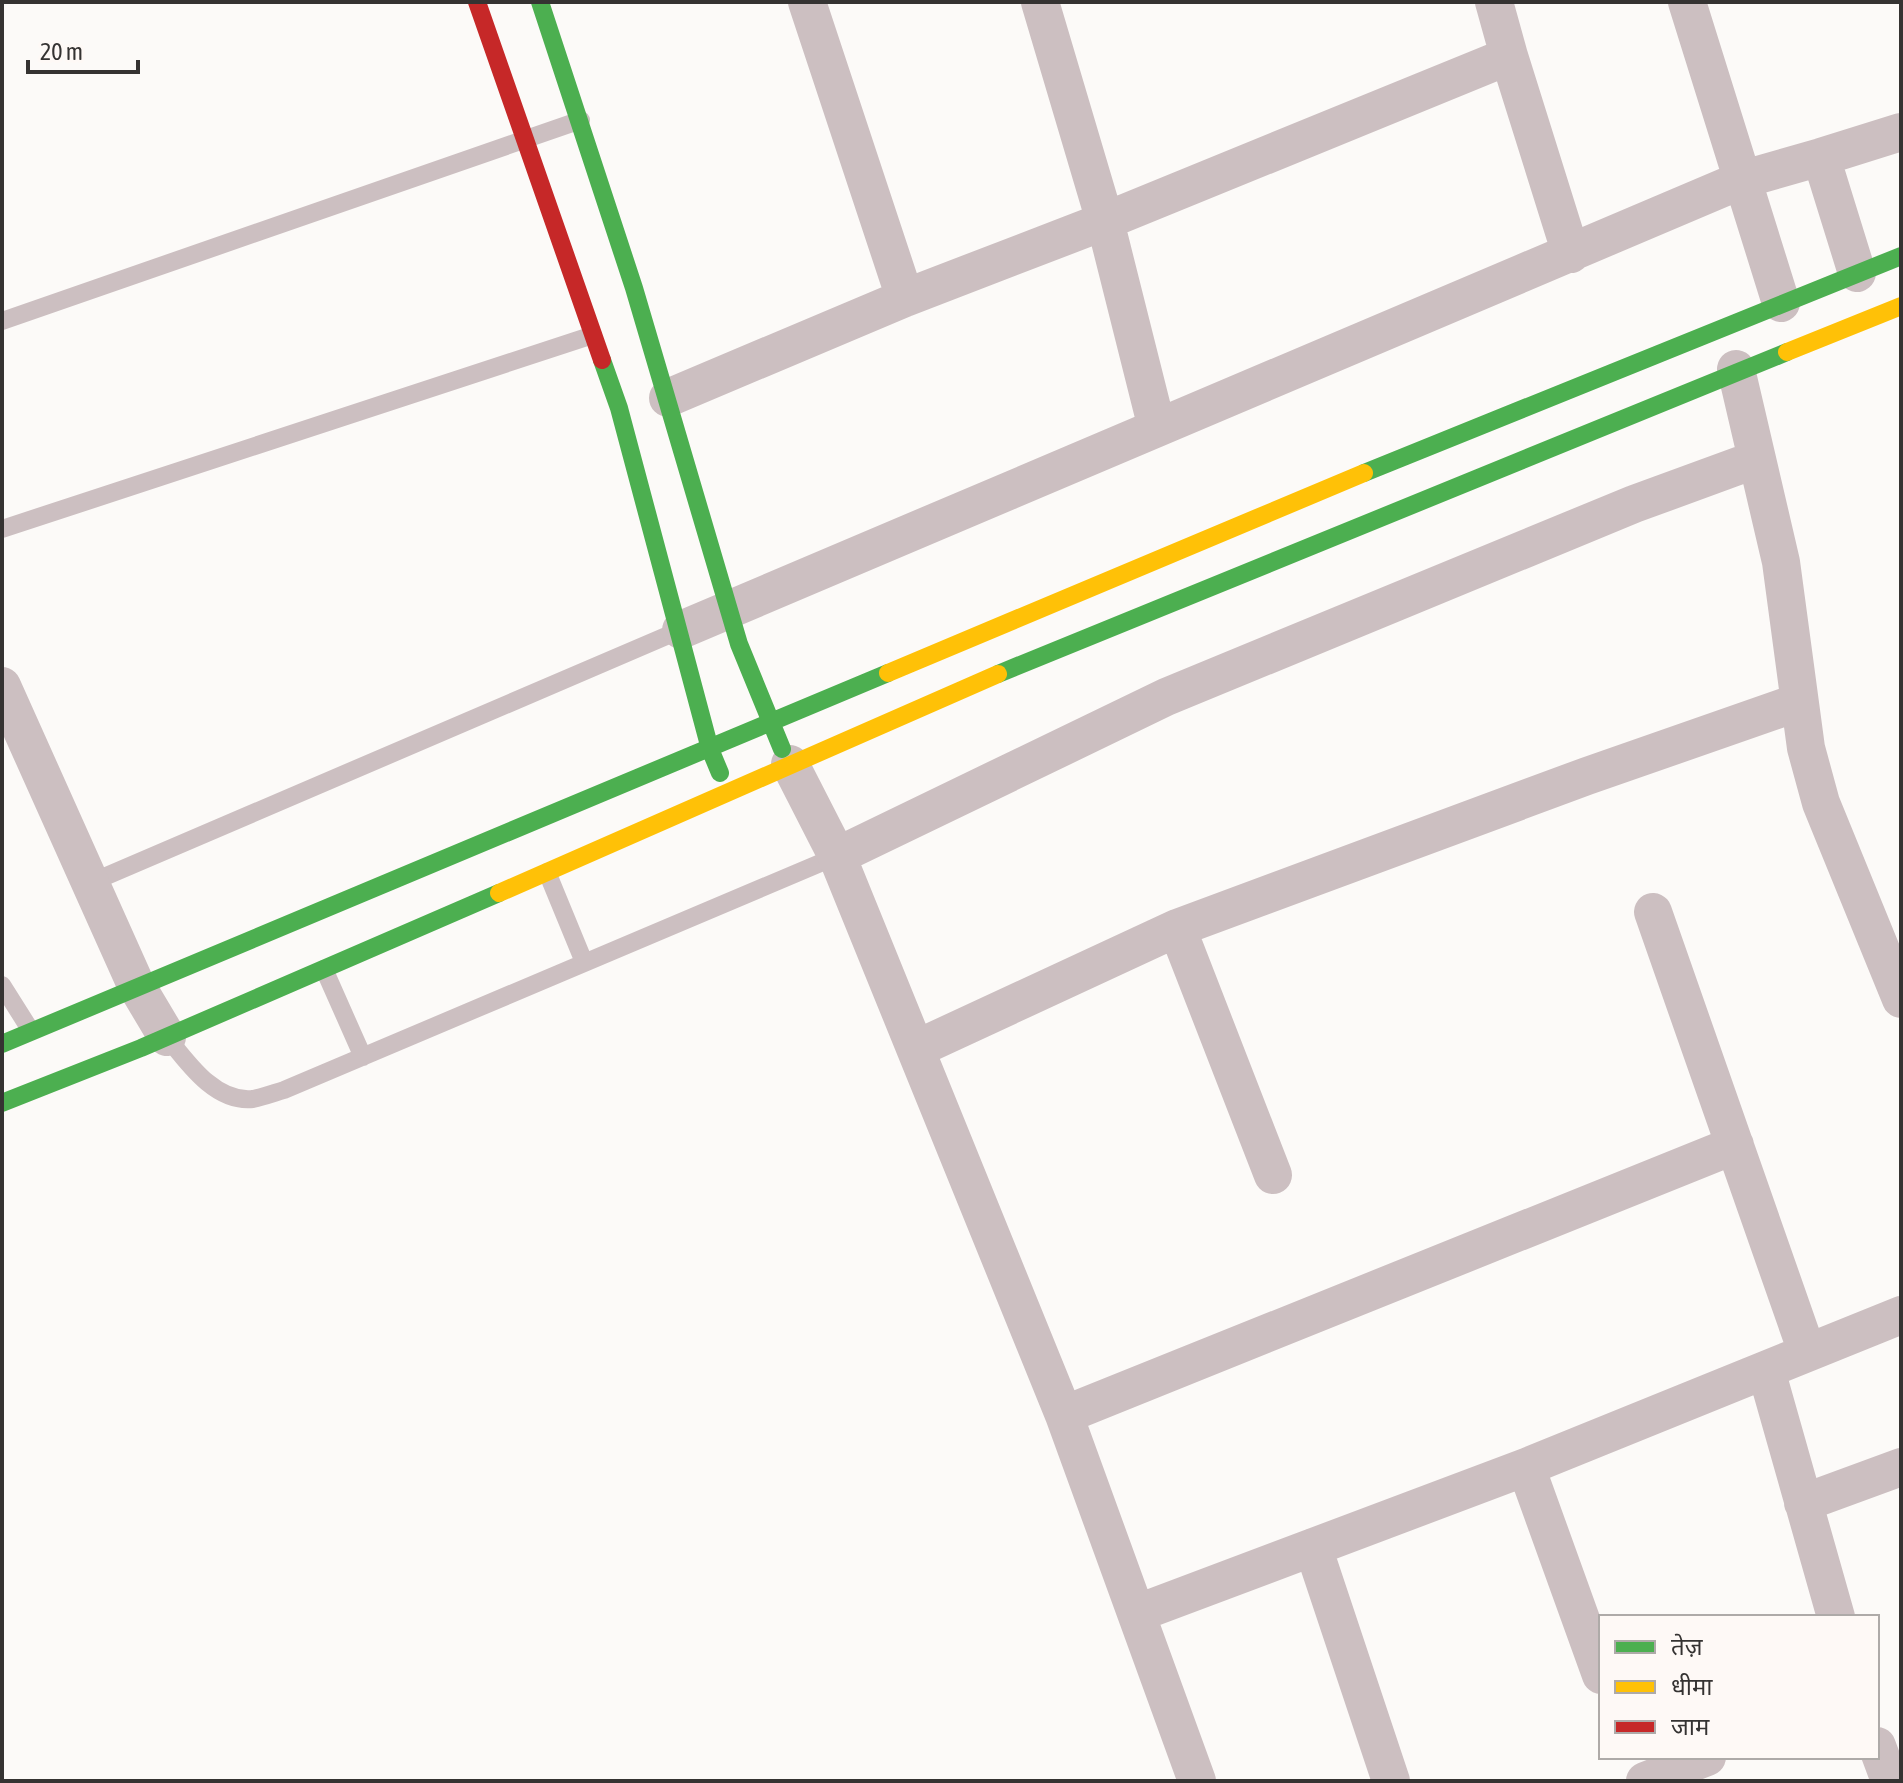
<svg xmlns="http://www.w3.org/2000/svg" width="1903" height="1783" viewBox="0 0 1903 1783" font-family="'Asap Condensed','Noto Sans Devanagari',sans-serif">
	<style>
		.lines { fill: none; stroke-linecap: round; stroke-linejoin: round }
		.lane { stroke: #ccbfc1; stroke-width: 18 }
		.street { stroke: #ccbfc1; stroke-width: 38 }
		.fast { stroke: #4caf50; stroke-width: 18 }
		.slow { stroke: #ffc107; stroke-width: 18 }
		.jam { stroke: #c62828; stroke-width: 18 }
	</style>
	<rect width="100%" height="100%" fill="#fcfaf8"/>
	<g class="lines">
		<path class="lane" d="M2 321 581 120
			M2 529 593 335
			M547 872 584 962
			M90 883 678 631
			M324 969 363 1057
			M2 985 31 1031
			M167 1037C187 1062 215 1103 253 1099 263 1097 274 1093 284 1090L837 856"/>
		<path class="street" d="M1687 2 1781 303
			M1509 56 1571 254
			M1821 157 1901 132
			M905 298 1105 221 1040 2
			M1736 369 1781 562 1806 748 1821 803 1901 999
			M668 398 905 298 807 2
			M1157 428 1105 221 1509 56 1494 2
			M681 630 1744 179 1821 157 1857 273
			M2 686 136 985 167 1037
			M790 764 837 856 1064 1415 1197 1781
			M837 856 1166 697 1634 504 1757 459
			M1653 912 1807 1352
			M1177 928 1273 1175
			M916 1049 1177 928 1587 776 1799 702
			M1766 1370 1836 1617
			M1064 1415 1735 1145
			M1526 1467 1601 1675
			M1803 1503 1901 1467
			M1313 1547 1391 1781
			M1138 1613 1526 1467 1901 1315
			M1877 1746 1890 1781
			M1645 1781 1707 1757"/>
		<path class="fast" d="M540 2 634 288 739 644 782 749
			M602 360 619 408 710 749 720 773
			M1364 473 1901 256
			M998 674 1787 352
			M2 1044 888 673
			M2 1103 141 1048 499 893"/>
		<path class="slow" d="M1787 352 1901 306
			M888 673 1364 473
			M499 893 998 674"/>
		<path class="jam" d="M477 2 602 360"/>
	</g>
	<rect width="1903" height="1783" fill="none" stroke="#353332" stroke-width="8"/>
	<rect x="1599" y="1615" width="280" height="144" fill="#fef9f6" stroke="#aeaaa8" stroke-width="2"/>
	<rect x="1615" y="1641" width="40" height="12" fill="#4caf50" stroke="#aeaaa8" stroke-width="2"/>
	<text x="1671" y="1655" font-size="24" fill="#353332">तेज़</text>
	<rect x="1615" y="1681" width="40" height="12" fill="#ffc107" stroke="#aeaaa8" stroke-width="2"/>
	<text x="1671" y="1695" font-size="24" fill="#353332">धीमा</text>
	<rect x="1615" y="1721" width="40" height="12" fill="#c62828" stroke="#aeaaa8" stroke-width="2"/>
	<text x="1671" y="1735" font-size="24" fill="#353332">जाम</text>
	<path d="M28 60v12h110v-12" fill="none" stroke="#353332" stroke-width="4"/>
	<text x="40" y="60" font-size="24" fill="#353332" stroke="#fef9f6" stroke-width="6" paint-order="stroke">20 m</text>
</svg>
